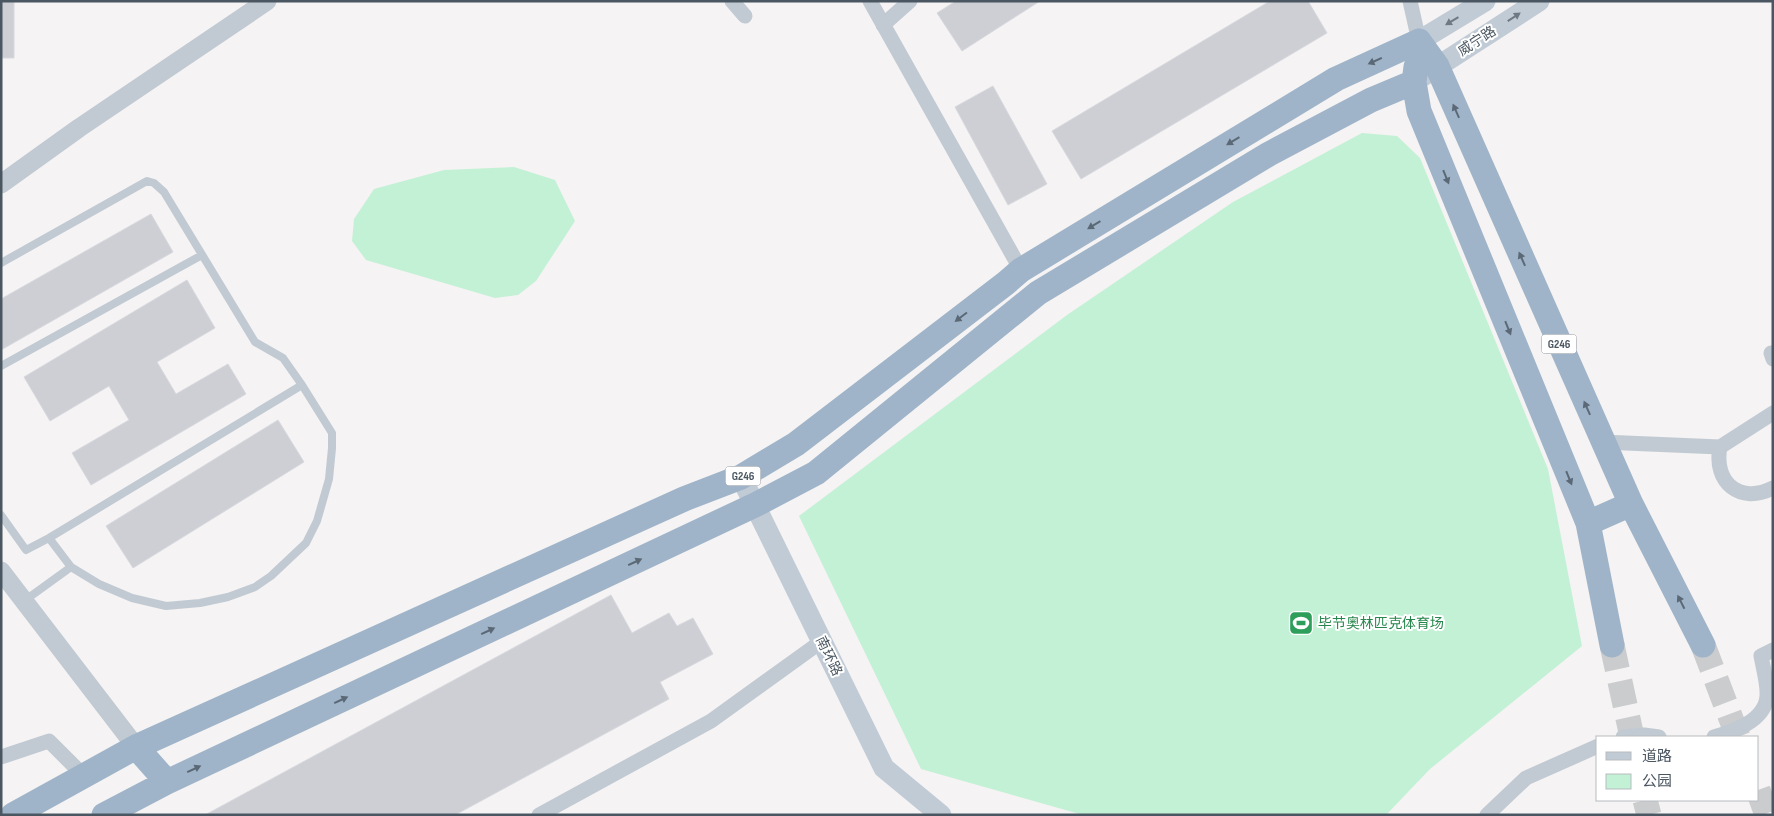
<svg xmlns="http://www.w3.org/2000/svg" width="1774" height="816" viewBox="0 0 1774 816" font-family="'Sofia Sans Condensed','Noto Sans SC',sans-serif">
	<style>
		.green { fill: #c3f1d5 }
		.building { fill: #cdcfd5; stroke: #d7d9de }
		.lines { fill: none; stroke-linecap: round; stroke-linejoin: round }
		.trunk-tunnel { stroke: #caccce; stroke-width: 25; stroke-dasharray: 25 12; stroke-linecap: butt }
		.service { stroke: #c1cad2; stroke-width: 8 }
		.minor { stroke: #c1cad2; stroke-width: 15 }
		.tertiary { stroke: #c1cad2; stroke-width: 19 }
		.secondary { stroke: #c1cbd6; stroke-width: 21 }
		.trunk { stroke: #9fb4c9; stroke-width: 25 }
		.oneway { fill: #6e7984 }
		.oneway2 { fill: #5b6976 }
		.labels { text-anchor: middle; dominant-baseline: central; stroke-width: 4; stroke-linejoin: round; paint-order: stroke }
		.shield { fill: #fff; stroke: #808990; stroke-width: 1 }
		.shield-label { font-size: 12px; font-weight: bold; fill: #4a5661 }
		.street-label { font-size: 14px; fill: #4a5661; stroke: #fff }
		.leisure-label { font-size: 14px; fill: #27864d; stroke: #fff; text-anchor: start }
	</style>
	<rect width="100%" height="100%" fill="#f5f3f3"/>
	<path class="green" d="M1362 133 1397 136 1420 158 1548 469 1582 646 1430 769 1386 815H1083L921 769 799 516 1067 315 1233 202Z
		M514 167 555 180 575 221 536 281 518 295 495 298 366 260 352 241 354 219 374 189 444 170Z"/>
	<path class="building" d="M1 1H14V58H1Z
		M956 1H1040L962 51 937 13Z
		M1270 1H1308L1327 33 1081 179 1052 131Z
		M993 86 1047 184 1008 205 955 107Z
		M151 214 173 252 1 350V299Z
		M187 280 215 328 157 362 176 394 228 364 246 394 91 485 72 453 129 420 109 386 50 421 24 377Z
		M278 420 304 462 133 568 106 526Z
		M611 595 632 633 669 613 677 626 693 618 713 654 660 682 669 699 455 815H205Z"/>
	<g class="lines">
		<path class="trunk-tunnel" d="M1612 645 1632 737
			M1703 645 1738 737
			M1758 790 1767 815
			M1645 800 1649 815"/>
		<path class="service" d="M1 263 147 181 154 183 164 192 255 342 283 358 302 385 332 433V448L329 479 317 521 306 543 271 576 255 587 228 597 200 603 166 606 132 598 99 584 71 567 49 538
			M1 366 202 255
			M1 515 26 550 49 538 302 385
			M24 601 71 567"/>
		<path class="minor" d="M732 1 745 16
			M870 1 1021 270
			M1410 1 1419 41
			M883 25 910 1
			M1773 353H1771L1773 359
			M1602 442 1720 447C1713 482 1740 505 1773 488
			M1720 447 1773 413
			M1623 737 1644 735 1659 737
			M1714 737C1734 731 1765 721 1767 696 1768 685 1763 667 1761 656L1773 650
			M1 757 49 741 84 776
			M539 815 711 721 822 641
			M1487 815 1526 778 1598 746"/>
		<path class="tertiary" d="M1 184 79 128 267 1
			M1 571 136 747"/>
		<path class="secondary" d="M1419 41 1485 1
			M1423 76 1539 1
			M741 477 884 768 941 815"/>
		<path class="trunk" d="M1419 41 1437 66 1631 504 1703 645
			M1416 67 1414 82 1419 111 1588 523 1612 645
			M1588 523 1631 504
			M136 747 167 782
			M13 815 136 747 684 499 741 477 796 444 1006 283 1021 270 1336 79 1419 41
			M104 815 167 782 755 505 816 473 1038 293 1269 154 1371 100 1414 82"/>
	</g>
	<defs><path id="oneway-solid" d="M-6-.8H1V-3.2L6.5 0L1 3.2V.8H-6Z" transform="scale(1.25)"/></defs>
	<g class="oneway">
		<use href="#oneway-solid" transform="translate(1514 17) rotate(-33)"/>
		<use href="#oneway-solid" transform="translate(1452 21) rotate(149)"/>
	</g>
	<g class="oneway2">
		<use href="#oneway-solid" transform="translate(1375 61) rotate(156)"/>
		<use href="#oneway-solid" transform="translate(1456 111) rotate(-114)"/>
		<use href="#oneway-solid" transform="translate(1233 141) rotate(149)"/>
		<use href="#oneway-solid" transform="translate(1446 177) rotate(68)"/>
		<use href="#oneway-solid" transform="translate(1094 225) rotate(149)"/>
		<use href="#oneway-solid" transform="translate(1522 259) rotate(-114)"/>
		<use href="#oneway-solid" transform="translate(961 317) rotate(143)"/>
		<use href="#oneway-solid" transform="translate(1508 328) rotate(68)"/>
		<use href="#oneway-solid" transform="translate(1587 408) rotate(-114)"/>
		<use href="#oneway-solid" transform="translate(1569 478) rotate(68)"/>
		<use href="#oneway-solid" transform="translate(635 562) rotate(-25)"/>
		<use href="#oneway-solid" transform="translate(1681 602) rotate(-117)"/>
		<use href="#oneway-solid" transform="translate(488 631) rotate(-25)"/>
		<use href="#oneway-solid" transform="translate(341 700) rotate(-25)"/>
		<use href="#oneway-solid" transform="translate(194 769) rotate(-25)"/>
	</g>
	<defs>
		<symbol id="stadium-square" viewBox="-11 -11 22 22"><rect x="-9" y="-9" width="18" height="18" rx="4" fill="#2e9e5b" stroke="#fff"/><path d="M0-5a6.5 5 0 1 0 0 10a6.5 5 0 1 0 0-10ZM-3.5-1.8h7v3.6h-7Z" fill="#fff"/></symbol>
	</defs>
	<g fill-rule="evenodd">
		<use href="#stadium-square" x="1287" y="609" width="28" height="28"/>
	</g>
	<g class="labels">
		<g class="shield">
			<rect x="1541.5" y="334.5" width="35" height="19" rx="4"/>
			<rect x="725.5" y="466.5" width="35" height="19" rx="4"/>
		</g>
		<g class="shield-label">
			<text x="1559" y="344">G246</text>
			<text x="743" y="476">G246</text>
		</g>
		<g class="street-label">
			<text transform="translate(1477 41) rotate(-33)">威宁路</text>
			<text transform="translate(829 656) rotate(64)">南环路</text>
		</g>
		<g class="leisure-label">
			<text x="1318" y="623">毕节奥林匹克体育场</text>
		</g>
	</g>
	<rect width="1774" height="816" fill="none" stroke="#4a5661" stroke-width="5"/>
	<rect x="1596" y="736" width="162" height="65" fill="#ffffff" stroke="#b7bbc0"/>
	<rect x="1606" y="752" width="25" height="8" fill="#c1cbd6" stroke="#b7bbc0"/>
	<text x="1642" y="761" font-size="15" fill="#4a5661">道路</text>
	<rect x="1606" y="774" width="25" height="15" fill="#c3f1d5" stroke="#b7bbc0"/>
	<text x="1642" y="786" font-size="15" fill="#4a5661">公园</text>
</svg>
